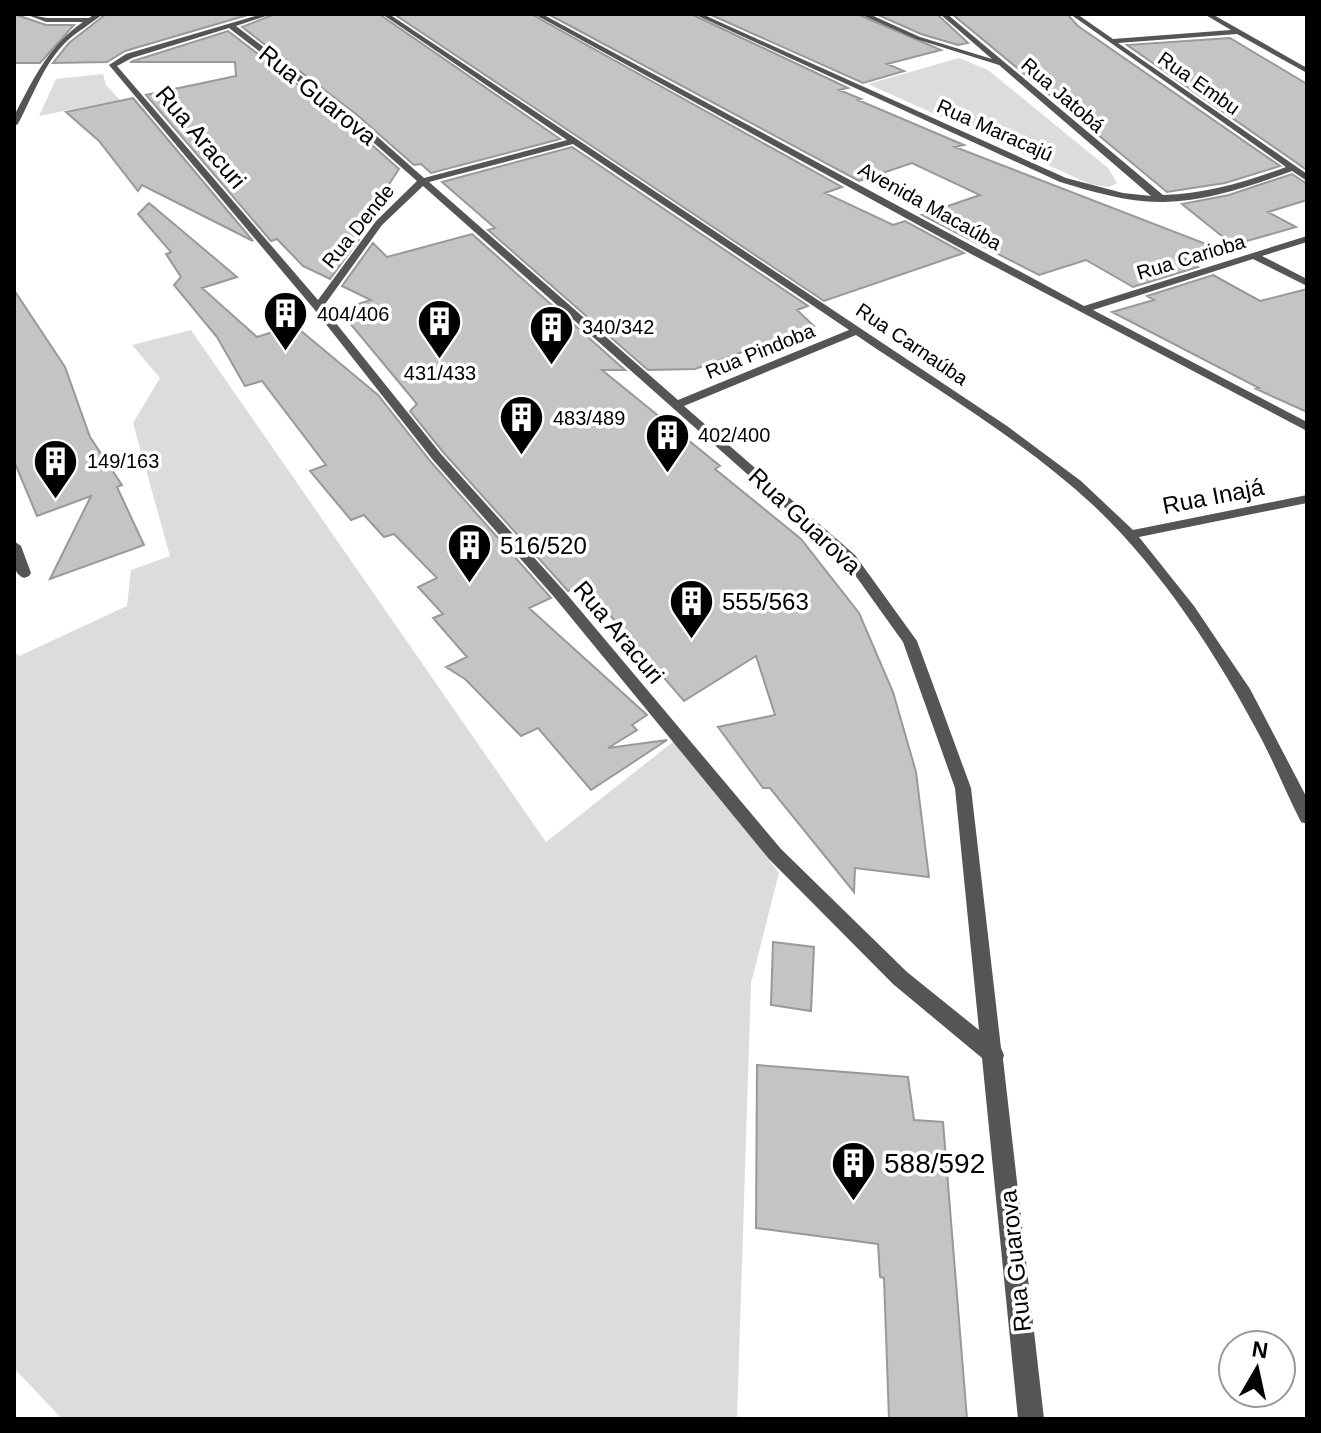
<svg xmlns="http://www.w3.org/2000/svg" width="1321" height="1433" viewBox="0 0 1321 1433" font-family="Helvetica,sans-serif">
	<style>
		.green { fill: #dcdcdc }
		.building { fill: #c4c4c4; stroke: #999; stroke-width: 2 }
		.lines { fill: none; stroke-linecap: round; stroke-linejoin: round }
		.street { fill: #555; fill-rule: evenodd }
		.labels { text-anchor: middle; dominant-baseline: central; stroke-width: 7; stroke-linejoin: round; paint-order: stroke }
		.far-street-label { font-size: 20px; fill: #000; stroke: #fff }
		.far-poi-label { font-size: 20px; fill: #000; stroke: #fff; text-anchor: start }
		.street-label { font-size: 24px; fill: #000; stroke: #fff }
		.poi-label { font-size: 24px; fill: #000; stroke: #fff; text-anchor: start }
		.near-poi-label { font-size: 28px; fill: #000; stroke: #fff; text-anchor: start }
	</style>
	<rect width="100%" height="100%" fill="#fff"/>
	<path class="green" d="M959 58 988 70 1108 168 1117 183 1109 187 1090 184 868 84Z
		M103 74 106 85 120 100 39 116 56 79Z
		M191 330 546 842 678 738 779 873 751 983 737 1419H62L14 1368V651L19 656 127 606 131 570 170 556 133 423 160 378 132 345Z"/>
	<path class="building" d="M14 14 46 25H74L40 63H14Z
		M106 14H251L125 51 107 62 53 63 69 43Z
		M275 14H379L560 139 431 173 421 164 414 165 356 114 242 27Z
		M394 14H531L842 187 825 193 893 225 905 221 964 253 824 301Z
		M548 14H691L848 88 839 90 861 99 858 100 964 145 955 147 1219 249 1185 259 1198 267 1133 287 1086 260 1039 275 922 215 980 195 912 163 859 181Z
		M709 14H857L941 50 887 64 904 71 863 83Z
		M876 14H937L968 43 958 45 921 34Z
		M952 14H1067L1078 26 1280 166 1225 183 1167 192Z
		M228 31 346 122 399 169 359 230 363 234 330 279 303 266 277 239 271 241 146 95 236 76 235 62H130Z
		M1230 38 1307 84V170L1127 45Z
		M133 98 253 241 142 185 138 191 99 141 66 112Z
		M572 147 808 306 797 310 814 326 695 369 648 370 488 230 495 228 442 182Z
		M1292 174 1307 184V200L1268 212 1296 227 1233 245 1182 204 1229 195Z
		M149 203 237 277 202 288 257 337 294 325 378 395 431 462 551 598 529 608 647 715 632 725 637 730 608 748 667 740 591 790 538 728 521 736 465 679 446 667 467 657 433 618 443 614 418 587 437 578 394 534 384 537 364 515 351 520 310 471 326 465 262 381 245 386 217 337 174 285 181 277 166 254 171 252 138 214Z
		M472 234 625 370H602L720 466 715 469 801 539 859 613 893 692 916 772 929 877 855 868 854 892 770 788H763L718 727 775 715 756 656 684 701 583 584 568 591 443 452 410 411 417 404 339 310 371 300 342 286 373 243 387 257Z
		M1213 275 1260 301 1307 289V412L1256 389 1259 388 1112 312 1154 300 1147 296Z
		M14 290 65 367 90 437 122 485 117 487 144 545 50 579 91 496 37 516 14 461Z
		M773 942 814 947 811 1011 771 1005Z
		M757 1065 908 1077 914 1120 943 1122 967 1419H889L884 1278 880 1277 878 1244 756 1228Z"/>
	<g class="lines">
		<path class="street" d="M25 14 47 18H89L95 14H103C92 23 78 31 67 41 44 63 33 96 18 124L14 126V116C33 80 48 46 83 22H46Z
			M262 14H272L236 26 354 116 424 178 567 140 382 14H389L1007 426 1081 481 1133 530 1307 495V503L1139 537 1194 606 1250 689 1307 798V824L1301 822C1287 795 1276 767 1262 740 1218 656 1161 569 1093 505 1022 439 935 389 856 335L684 406 855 555 917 641 971 788 1001 1048 1004 1055 1003 1059 1044 1419H1018L982 1058 893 984 769 859 555 598 433 460 314 309 109 65 126 54ZM229 28 348 120 417 181 376 221 318 300 117 66 132 58ZM573 144 849 330 678 400 429 182ZM423 186 845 561 903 642 955 788 979 1030 907 972 781 849 565 592 441 454 323 307 382 225Z
			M534 14H542L1084 306 1307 236V242L1262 256 1307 279V286L1253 259 1093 310 1307 422V431L973 255Z
			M694 14H702L1066 178 1123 193 1151 196 999 65 916 39 860 14H869L920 37 992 59 940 14H947L1163 195C1206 194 1246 182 1286 167L1070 14H1077L1113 39 1231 30 1204 14H1212L1307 68V73L1237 34 1118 43 1307 174V181L1292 171C1251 186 1206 201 1164 202 1130 203 1093 192 1060 182Z
			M14 541 21 546 31 573 29 576 24 578C10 573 14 554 14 541Z"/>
	</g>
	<defs>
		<symbol id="building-pin" viewBox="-11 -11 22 30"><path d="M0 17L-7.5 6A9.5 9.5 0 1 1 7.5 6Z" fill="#000" stroke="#fff"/><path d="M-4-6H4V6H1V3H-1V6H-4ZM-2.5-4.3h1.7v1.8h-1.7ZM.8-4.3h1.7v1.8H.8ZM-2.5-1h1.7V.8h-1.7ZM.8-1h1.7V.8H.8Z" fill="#fff"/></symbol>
	</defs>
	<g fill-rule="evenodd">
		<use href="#building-pin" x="260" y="288" width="51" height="69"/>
		<use href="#building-pin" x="414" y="296" width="51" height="69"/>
		<use href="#building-pin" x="526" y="302" width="51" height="69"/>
		<use href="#building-pin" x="496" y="392" width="51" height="69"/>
		<use href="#building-pin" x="642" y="410" width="51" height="69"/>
		<use href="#building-pin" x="30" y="436" width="51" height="69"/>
		<use href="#building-pin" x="444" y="520" width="51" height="69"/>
		<use href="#building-pin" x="666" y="576" width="51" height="69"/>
		<use href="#building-pin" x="828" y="1138" width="51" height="69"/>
	</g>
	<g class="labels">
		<g class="far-street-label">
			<text transform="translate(1199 83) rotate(35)">Rua Embu</text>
			<text transform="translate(1063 95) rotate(41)">Rua Jatobá</text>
			<text transform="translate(995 130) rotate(24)">Rua Maracajú</text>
			<text transform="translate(930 206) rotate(29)">Avenida Macaúba</text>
			<text transform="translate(358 226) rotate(-51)">Rua Dende</text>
			<text transform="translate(1191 257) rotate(-17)">Rua Carioba</text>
			<text transform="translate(912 344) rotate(34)">Rua Carnaúba</text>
			<text transform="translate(760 351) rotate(-22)">Rua Pindoba</text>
		</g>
		<g class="far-poi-label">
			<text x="317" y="314">404/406</text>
			<text x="582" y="327">340/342</text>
			<text x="440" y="373" text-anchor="middle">431/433</text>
			<text x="553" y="418">483/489</text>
			<text x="698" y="435">402/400</text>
			<text x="87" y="461">149/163</text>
		</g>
		<g class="street-label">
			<text transform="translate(318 95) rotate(39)">Rua Guarova</text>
			<text transform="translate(201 137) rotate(50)">Rua Aracuri</text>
			<text transform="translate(1213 496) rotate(-11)">Rua Inajá</text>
			<text transform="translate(805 521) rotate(43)">Rua Guarova</text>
			<text transform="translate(619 632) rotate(50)">Rua Aracuri</text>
			<text transform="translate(1015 1261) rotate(-96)">Rua Guarova</text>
		</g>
		<g class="poi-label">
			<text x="500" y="545">516/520</text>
			<text x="722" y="601">555/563</text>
		</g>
		<g class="near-poi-label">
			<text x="884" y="1163">588/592</text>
		</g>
	</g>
	<rect width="1321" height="1433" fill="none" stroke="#000000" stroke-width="32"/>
	<g transform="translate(1257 1369) rotate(9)"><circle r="38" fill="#ffffff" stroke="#999999" stroke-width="2"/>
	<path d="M0-6L14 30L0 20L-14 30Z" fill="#000000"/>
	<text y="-12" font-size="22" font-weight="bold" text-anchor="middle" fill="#000000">N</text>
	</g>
</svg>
